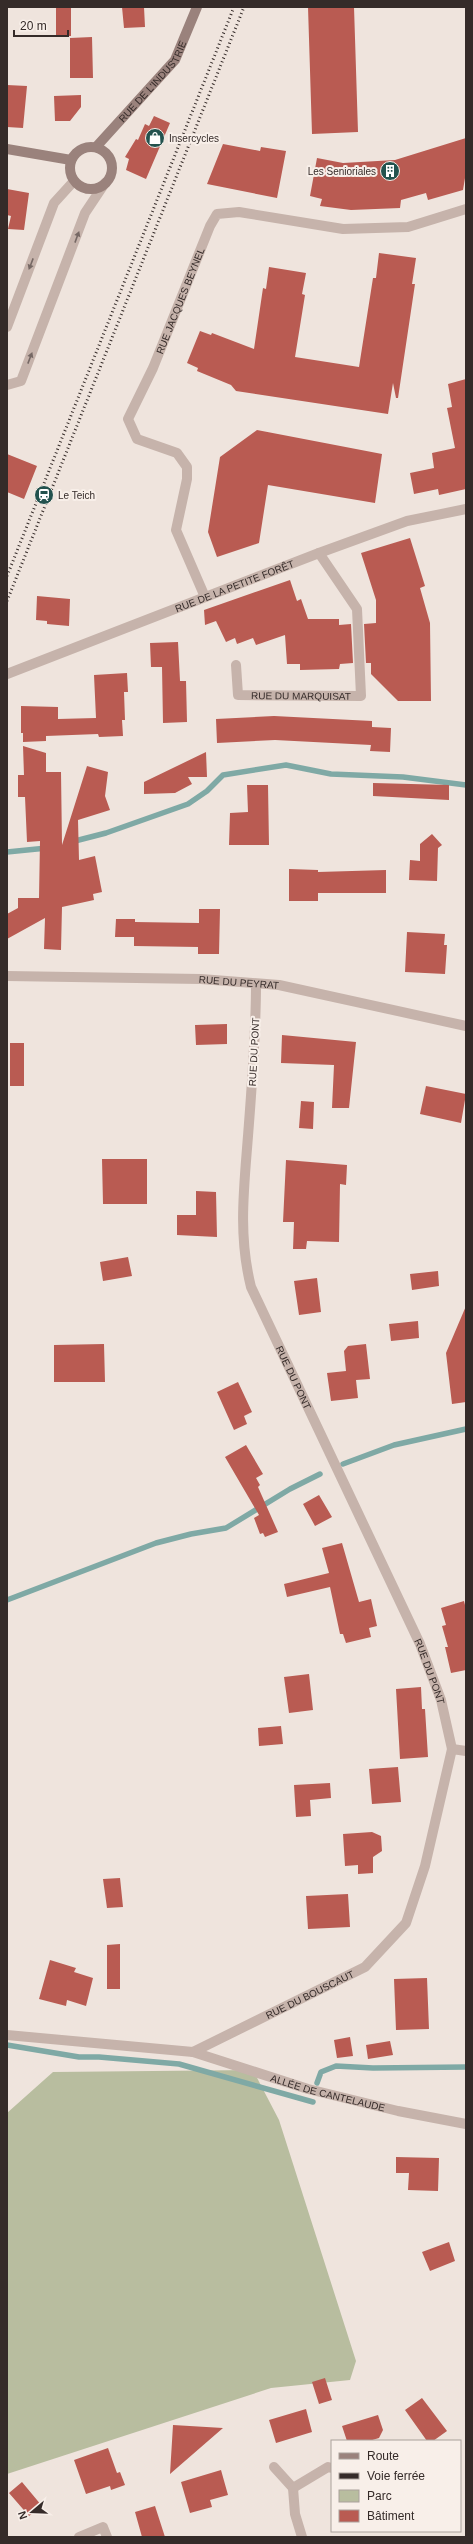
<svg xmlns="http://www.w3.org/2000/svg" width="473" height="2544" viewBox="0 0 473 2544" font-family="Helvetica,sans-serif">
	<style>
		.green { fill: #b8bd9f }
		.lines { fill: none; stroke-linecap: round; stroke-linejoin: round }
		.stream { stroke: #7fa9a5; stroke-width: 5.5 }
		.building { fill: #b95b52 }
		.minor { stroke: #c6b3ab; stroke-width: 10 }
		.secondary { stroke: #9a827c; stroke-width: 10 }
		.rail { stroke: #352b29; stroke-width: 3; stroke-dasharray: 1 3; stroke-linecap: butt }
		.oneway { fill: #766864 }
		.labels { text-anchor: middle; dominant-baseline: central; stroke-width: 4; stroke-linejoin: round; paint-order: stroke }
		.street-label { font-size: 10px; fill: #352b29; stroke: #f8efe9 }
		.poi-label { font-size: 10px; fill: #352b29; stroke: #f8efe9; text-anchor: start }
	</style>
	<rect width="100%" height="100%" fill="#efe4dd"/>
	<path class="green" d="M253 2070 279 2120 356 2361 350 2380 271 2388 7 2474V2113L53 2072Z"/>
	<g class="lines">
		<path class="stream" d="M71 842 106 833 188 804 207 791 223 775 286 765 331 774 403 777 466 785
			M7 852 47 848
			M343 1464 394 1445 466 1429
			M7 1600 156 1543 191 1534 226 1528 290 1489 320 1474
			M7 2045 79 2057H99L179 2064 313 2102
			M317 2083 321 2072 336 2066 373 2068 466 2067"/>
	</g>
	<path class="building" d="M56 7H71V36H56Z
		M122 7H144L145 27 124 28Z
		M308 7H354L358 132 312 134Z
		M92 37 93 78H70V38Z
		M7 85 27 86 23 128 7 127Z
		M81 95V107L70 121H55L54 96Z
		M154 116 170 123 146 179 126 170 129 159 125 157 136 139 138 140 145 124 149 126Z
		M466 138V172L463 190 428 200 426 193 401 200 400 208 351 210 320 206 322 199 310 196 317 158 343 163 395 160Z
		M223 144 260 151 261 147 286 151 277 198 207 184Z
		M7 189 29 193 24 230 8 229 11 216 7 215Z
		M379 253 416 258 412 284H415L398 398H396L393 383 388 414 236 391 231 385 197 371 198 368 187 363 200 331 211 335 212 333 254 349 263 288 266 289 269 267 306 273 302 294 305 295 295 357 359 367 373 278H376Z
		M466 379V489L439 495 438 489 414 494 410 473 434 468 432 453 455 448 447 408 452 407 448 384Z
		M257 430 382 454 375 503 268 485 259 543 217 557 208 532 220 457Z
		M7 454 37 466 24 499 7 492Z
		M410 538 425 586 420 588 430 623 431 701H398L371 674V663H366L364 624 376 623V600L361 553Z
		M290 580 297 601 301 599 308 619H339V625L351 624 353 663 340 664 339 669 300 670V664H287L285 635 256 645 253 638 237 644 235 638 226 642 216 621 205 625 204 610Z
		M37 596 70 599 69 626 47 624V621L36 620Z
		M178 642 180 681H186L187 722 163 723 162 667H151L150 643Z
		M127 673 128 692H124L125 720H122L123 736 99 737 98 734 46 736V741L23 742V733H21V706L58 707V719L96 718 94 675Z
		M274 716 372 721V727L391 728 390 752 370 751 371 745 275 740 217 743 216 719Z
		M23 746 46 753V772H61L62 845 87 766 108 772 105 796 110 810 78 820 79 860 95 856 102 892 93 894 94 900 62 907 61 950 44 949 45 918 7 939V914L18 908V898H39L40 841 27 842 25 797H18V775H24Z
		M206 752 207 777H188L192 784 175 793 144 794V782Z
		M373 783 449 785V800L373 796Z
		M247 785H268L269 845H229L230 813 248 812Z
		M432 834 442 845 438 848 437 881 409 880 410 860 420 861V844Z
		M289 869 318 870V872L386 870V893H318V901H289Z
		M199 909H220L219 954H198V947L134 946V937H115L116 919H135V922L199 923Z
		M407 932 445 934 444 945H447L445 974 405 972Z
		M227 1024V1044L196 1045 195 1025Z
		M282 1035 356 1042 349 1108H332L334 1065 281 1063Z
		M10 1043H24V1086H10Z
		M426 1086 466 1094 461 1123 420 1114Z
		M301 1101 314 1102 313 1129 299 1128Z
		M102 1159H147V1204H103Z
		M286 1160 347 1165 346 1185 340 1184 339 1242 307 1241 306 1249H293L294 1222H283Z
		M196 1191 216 1192 217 1237 177 1235V1215H196Z
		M128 1257 132 1276 103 1281 100 1262Z
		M438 1271 439 1286 412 1290 410 1274Z
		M317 1278 321 1312 299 1315 294 1281Z
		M466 1306V1402L452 1404 446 1353Z
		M418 1321 419 1338 391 1341 389 1324Z
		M104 1344 105 1382H54V1345Z
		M366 1344 370 1379 356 1380 358 1398 331 1401 327 1373 346 1371 344 1351 348 1346Z
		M238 1382 252 1412 244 1416 247 1424 234 1430 217 1392Z
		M246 1445 263 1474 256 1478 260 1485 258 1487 278 1532 265 1537 263 1533 260 1534 254 1518 259 1515 225 1457Z
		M319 1495 332 1517 315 1526 303 1504Z
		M342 1543 359 1602 371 1599 377 1626 369 1628 371 1637 346 1643 343 1634H340L330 1587 287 1597 284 1584 329 1573 322 1548Z
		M464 1601 466 1609V1670L451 1673 445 1647H448L442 1626 446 1625 441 1608Z
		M309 1674 313 1710 289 1713 284 1677Z
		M421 1687 422 1709H425L428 1757 400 1759 396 1689Z
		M281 1726 283 1744 259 1746 258 1728Z
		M398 1767 401 1802 372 1804 369 1769Z
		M330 1783 331 1798 310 1800 311 1816 296 1817 294 1785Z
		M372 1832 381 1836 382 1851 373 1857V1873L358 1874V1865L345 1866 343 1834Z
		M120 1878 123 1907 107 1908 103 1879Z
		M348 1894 350 1927 308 1929 306 1896Z
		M120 1944V1989H107V1945Z
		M50 1960 76 1968 74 1972 93 1978 86 2006 67 2000 66 2006 39 1999Z
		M427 1978 429 2029 396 2030 394 1979Z
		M350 2037 353 2056 337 2058 334 2040Z
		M390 2041 393 2055 368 2059 366 2045Z
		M396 2157 439 2158 438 2191 408 2190 409 2173H396Z
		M449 2242 455 2261 430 2271 422 2252Z
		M325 2378 332 2400 319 2404 312 2382Z
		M422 2398 447 2431 433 2441H427L405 2410Z
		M306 2409 312 2432 276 2443 269 2420Z
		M378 2415 383 2430 379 2438 369 2441H347L342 2426Z
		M173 2425 223 2428 170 2474Z
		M108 2448 117 2473 120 2472 125 2485 111 2490 110 2486 86 2494 74 2460Z
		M221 2470 228 2495 210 2500 212 2507 190 2513 181 2482Z
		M22 2482 42 2506 29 2516 9 2493Z
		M155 2506 165 2537H142L135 2512Z"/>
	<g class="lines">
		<g class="minor">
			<path d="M7 327 54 203 74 181"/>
			<path d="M7 385 21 381 85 213 105 183"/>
			<path id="s1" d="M205 597 176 530 187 479V467L177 453 137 439 128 419 153 368 210 226 217 214 239 212 343 229 408 227 466 209"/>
			<path id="s2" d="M236 665 238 695 361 696 357 609 319 553"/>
			<path id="s3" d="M7 674 319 553 407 521 466 509"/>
			<path id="s4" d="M7 976 201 979 279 985 466 1026"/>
			<path id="s5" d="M256 984C256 1035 252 1085 248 1136 244 1188 238 1235 251 1287L420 1644 441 1700 452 1749"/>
			<path id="s6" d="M7 2035 193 2052 365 1967 406 1923 425 1866 452 1749 466 1751"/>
			<path id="s7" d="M193 2052 308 2089 398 2111 466 2124"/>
			<path d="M274 2467 293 2488 295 2514 302 2537"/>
			<path d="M293 2488 328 2467 332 2468"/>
			<path d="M79 2537 103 2527 107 2537"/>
		</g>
		<g class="secondary">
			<path id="s8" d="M96 147 175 60 197 7"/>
			<circle cx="91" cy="168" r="21"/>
			<path d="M7 149 71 160"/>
		</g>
		<path class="rail" d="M7 576 234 7
			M7 601 244 7"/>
	</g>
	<defs><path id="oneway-solid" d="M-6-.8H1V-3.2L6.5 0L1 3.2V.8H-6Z"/></defs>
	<g class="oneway">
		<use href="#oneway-solid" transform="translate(77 237) rotate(-70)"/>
		<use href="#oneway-solid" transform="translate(31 264) rotate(111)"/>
		<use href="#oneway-solid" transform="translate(30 358) rotate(-69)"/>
	</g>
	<defs>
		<symbol id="shop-disc" viewBox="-11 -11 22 22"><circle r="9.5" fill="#23524e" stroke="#f8efe9"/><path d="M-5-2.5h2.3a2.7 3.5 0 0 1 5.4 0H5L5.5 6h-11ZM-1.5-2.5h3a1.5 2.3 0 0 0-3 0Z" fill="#fff"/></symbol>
		<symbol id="building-disc" viewBox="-11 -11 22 22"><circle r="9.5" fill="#23524e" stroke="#f8efe9"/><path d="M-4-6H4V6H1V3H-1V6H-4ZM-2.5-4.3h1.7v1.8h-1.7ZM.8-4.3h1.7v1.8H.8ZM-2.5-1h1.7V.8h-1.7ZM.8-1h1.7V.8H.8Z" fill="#fff"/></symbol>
		<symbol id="station-disc" viewBox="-11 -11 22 22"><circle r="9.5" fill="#23524e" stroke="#f8efe9"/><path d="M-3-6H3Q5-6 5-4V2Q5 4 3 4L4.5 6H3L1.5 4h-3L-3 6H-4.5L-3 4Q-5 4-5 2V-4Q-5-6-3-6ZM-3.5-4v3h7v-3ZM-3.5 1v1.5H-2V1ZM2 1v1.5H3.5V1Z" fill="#fff"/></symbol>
	</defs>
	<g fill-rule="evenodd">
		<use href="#shop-disc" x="144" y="127" width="22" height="22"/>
		<use href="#building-disc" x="379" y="160" width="22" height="22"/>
		<use href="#station-disc" x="33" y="484" width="22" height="22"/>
	</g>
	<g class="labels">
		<g class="street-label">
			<text stroke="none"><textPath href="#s8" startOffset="87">RUE DE L'INDUSTRIE</textPath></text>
			<text stroke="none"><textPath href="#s1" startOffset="348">RUE JACQUES BEYNEL</textPath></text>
			<text stroke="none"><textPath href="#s3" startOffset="244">RUE DE LA PETITE FORÊT</textPath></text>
			<text stroke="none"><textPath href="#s2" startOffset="93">RUE DU MARQUISAT</textPath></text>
			<text stroke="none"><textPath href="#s4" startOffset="232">RUE DU PEYRAT</textPath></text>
			<text transform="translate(254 1052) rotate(-87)">RUE DU PONT</text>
			<text stroke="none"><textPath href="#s5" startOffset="404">RUE DU PONT</textPath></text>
			<text stroke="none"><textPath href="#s5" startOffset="728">RUE DU PONT</textPath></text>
			<text stroke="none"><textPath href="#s6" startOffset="317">RUE DU BOUSCAUT</textPath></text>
			<text stroke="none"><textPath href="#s7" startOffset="141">ALLÉE DE CANTELAUDE</textPath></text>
		</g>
		<g class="poi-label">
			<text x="169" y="138">Insercycles</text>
			<text x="376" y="171" text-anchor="end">Les Senioriales</text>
			<text x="58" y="495">Le Teich</text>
		</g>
	</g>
	<rect width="473" height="2544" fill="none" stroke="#352b29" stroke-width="16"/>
	<rect x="331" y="2440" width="130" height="92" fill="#f8efe9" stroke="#aaa19c"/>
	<rect x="339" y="2453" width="20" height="6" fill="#9a827c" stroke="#aaa19c"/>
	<text x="367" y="2460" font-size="12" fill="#352b29">Route</text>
	<rect x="339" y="2473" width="20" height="6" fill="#352b29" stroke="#aaa19c"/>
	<text x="367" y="2480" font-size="12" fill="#352b29">Voie ferrée</text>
	<rect x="339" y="2490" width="20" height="12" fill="#b8bd9f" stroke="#aaa19c"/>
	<text x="367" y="2500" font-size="12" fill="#352b29">Parc</text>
	<rect x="339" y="2510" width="20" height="12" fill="#b95b52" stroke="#aaa19c"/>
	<text x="367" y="2520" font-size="12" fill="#352b29">Bâtiment</text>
	<g transform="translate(32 2512) rotate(251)" stroke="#f8efe9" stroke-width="3" paint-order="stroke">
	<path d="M0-3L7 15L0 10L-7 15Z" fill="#352b29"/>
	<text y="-6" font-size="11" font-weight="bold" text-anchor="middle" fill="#352b29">N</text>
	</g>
	<path d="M14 30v6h54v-6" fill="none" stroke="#352b29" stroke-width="2"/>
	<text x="20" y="30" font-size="12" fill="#352b29" stroke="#f8efe9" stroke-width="3" paint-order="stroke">20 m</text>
</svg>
